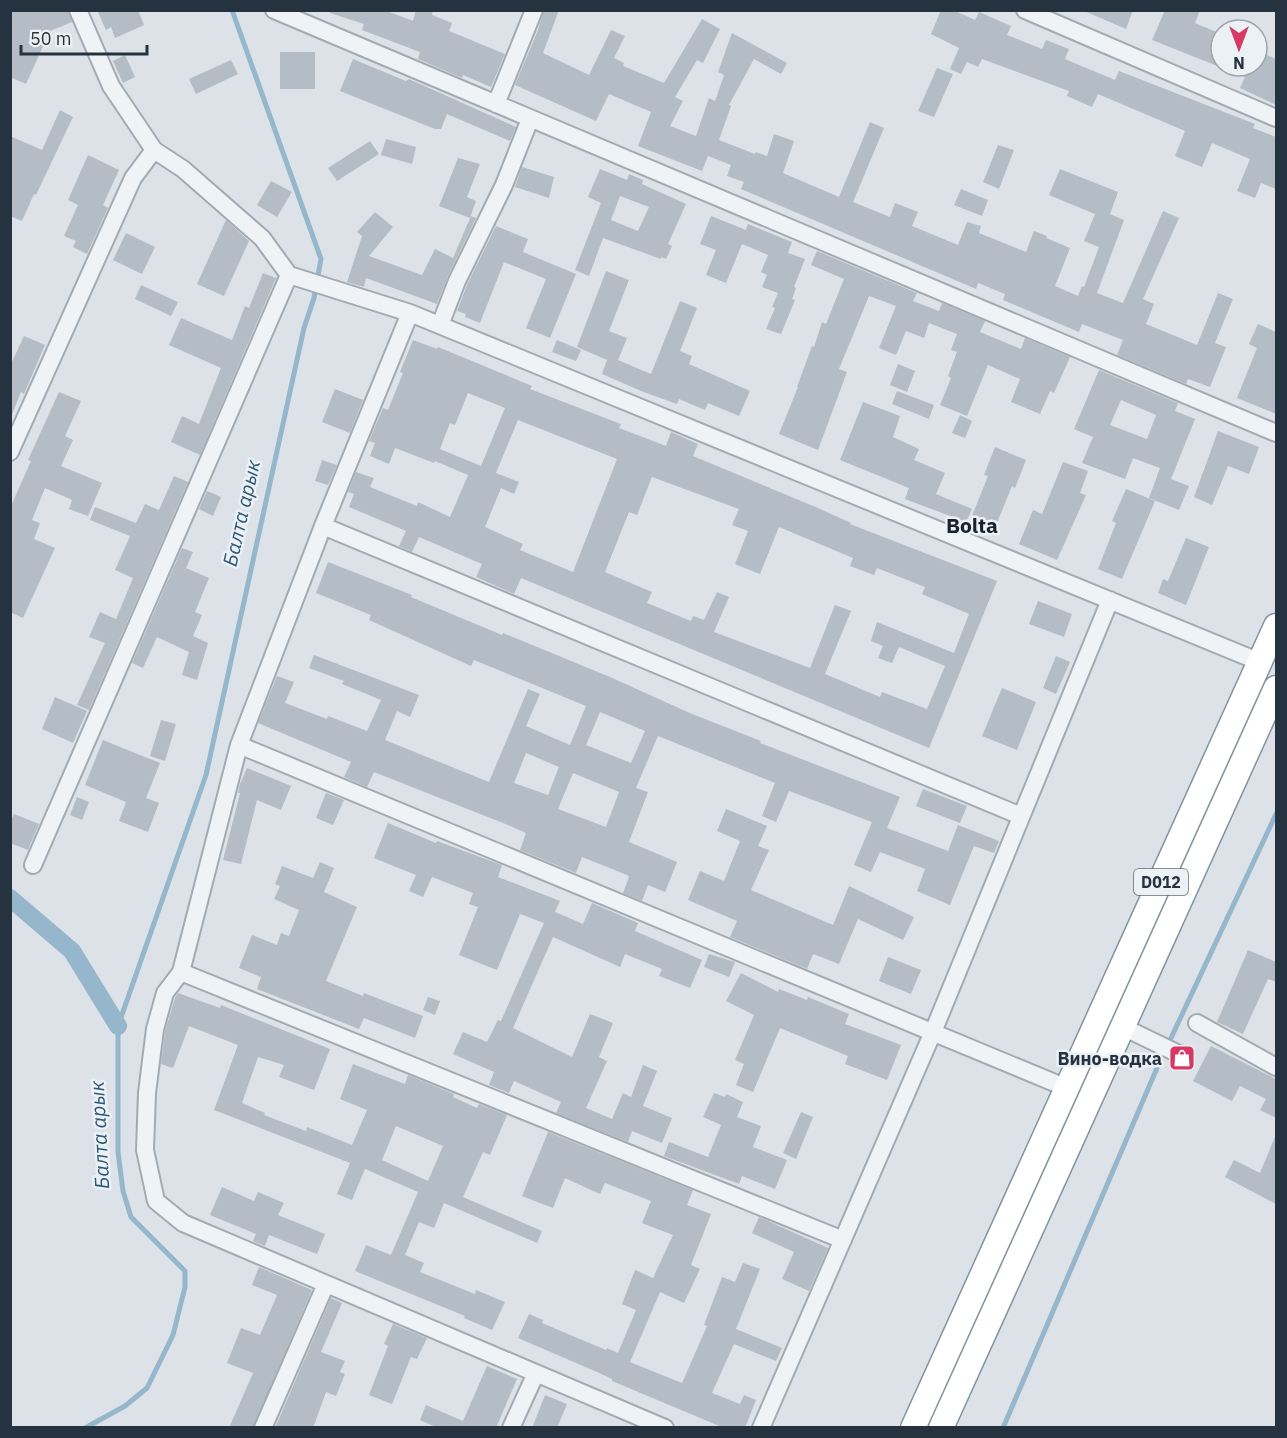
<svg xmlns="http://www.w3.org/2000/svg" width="1287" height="1438" viewBox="0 0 1287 1438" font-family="'IBM Plex Sans',sans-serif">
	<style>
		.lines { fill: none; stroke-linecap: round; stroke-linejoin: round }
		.stream { stroke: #95b6cb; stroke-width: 5 }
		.canal { stroke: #95b6cb; stroke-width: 18 }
		.building { fill: #b4bcc5; fill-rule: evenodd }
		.minor-casing { stroke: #a2aab2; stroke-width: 20 }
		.highway-casing { stroke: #83929f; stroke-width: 27 }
		.minor { stroke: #f0f3f6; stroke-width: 16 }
		.highway { stroke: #fff; stroke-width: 24 }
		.labels { text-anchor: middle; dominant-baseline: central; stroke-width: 5; stroke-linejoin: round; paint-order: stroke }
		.shield { fill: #ecf1f5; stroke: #616b76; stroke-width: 1.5 }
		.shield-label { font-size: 16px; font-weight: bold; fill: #25323f }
		.poi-label { font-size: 18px; font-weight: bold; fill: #25323f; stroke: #ecf1f5; text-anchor: end }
		.water-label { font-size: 20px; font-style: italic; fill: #2d5676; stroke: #ecf1f5 }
		.quarter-label { font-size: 21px; font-weight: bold; fill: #182330; stroke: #ecf1f5 }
	</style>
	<rect width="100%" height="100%" fill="#dde2e8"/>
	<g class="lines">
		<path class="stream" d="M1171 1038 1276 814
			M85 1428 125 1406 147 1388 173 1335 185 1287V1271L131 1217 123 1191 118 1152V1026L206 775 304 328 314 298 321 259 232 10
			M1003 1428 1160 1061"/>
		<path class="canal" d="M10 898 72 951 118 1026"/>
	</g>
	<path class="building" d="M10 10H68L72 22 50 31 26 84 10 77Z
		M97 10H138L144 25 115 38 111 27 106 30Z
		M330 10H384L413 21 416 10H433L432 15 452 23 449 31 505 54 491 87 463 75 462 78 418 59 420 52 362 30 364 24 330 13Z
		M544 10H559L543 53 589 75 611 30 625 36 614 58 624 63 623 66 664 83 702 19 720 29 703 63 697 60 675 97 683 101 670 126 696 136 709 98 715 101 724 75 718 72 732 33 787 63 781 74 754 59 729 105 731 106 719 140 755 154 756 152 767 156 774 134 794 141 783 173 839 197 870 122 884 128 853 202 890 217 895 203 918 212 912 226 958 245 967 222 981 226 979 233 1026 252 1034 231 1047 236 1046 238 1070 248 1055 286 1078 296 1082 286 1084 287 1099 247 1084 241 1095 214 1049 195 1060 169 1118 192 1110 214 1124 220 1097 293 1123 303 1163 211 1179 218 1143 299 1154 304 1146 324 1197 345 1218 293 1233 299 1215 343 1226 347 1210 387 1188 379 1186 384 1117 355 1123 340 1082 324 1079 332 1003 300 1005 294 978 283 976 289 741 189 744 182 727 176 731 165 708 156 702 171 638 146 651 112 609 94 596 121 515 85 538 30Z
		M941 10H953L975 20 979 12 1011 26 1007 35 1042 49 1046 40 1069 49 1065 59 1115 80 1119 71 1255 124 1253 128 1276 137V189L1261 183 1255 198 1237 191 1250 159 1212 143 1202 167 1175 156 1185 131 1098 94 1092 107 1067 96 1069 91 982 59 978 67 967 62 961 74 950 69 959 48 931 34Z
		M1082 10H1133L1126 29Z
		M1165 10H1200L1195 23 1221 34V66H1257V51L1276 59V105L1240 88 1245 77 1152 40Z
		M280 52H315V89H280Z
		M125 55 135 77 123 83 113 61Z
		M353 59 406 81 409 79 516 127 510 141 447 114 441 129H435L340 91Z
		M231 60 238 74 196 94 189 79Z
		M937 68 953 74 934 117 918 111Z
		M60 110 73 117 36 195 34 194 22 221 10 216V136L42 150Z
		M386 139 416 147 412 164 381 155Z
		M370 141 379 154 337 181 328 168Z
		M998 145 1014 150 999 189 983 182Z
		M88 155 119 170 103 205 108 208 87 254 73 247 76 241 64 236 78 205 68 200Z
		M458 158 480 164 467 197 476 201 470 218 439 206Z
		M522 167 554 177 549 198 515 187Z
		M600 169 627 180 629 174 643 180 642 184 686 204 668 244 672 246 666 259 661 257V259L603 238 589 276 575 270 601 203 588 197ZM620 196 649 207 638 231 611 220Z
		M271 181 292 192 277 217 257 205Z
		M961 189 988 200 982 216 954 205Z
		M375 212 393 227 369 256 422 275 435 249 453 258 471 216 476 218 448 276 437 304 366 278 364 287 347 282 362 236 357 232Z
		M711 216 746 230 748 224 792 242 788 253 805 259 794 287 796 288 792 299 795 300 781 334 766 329 775 308 772 307 778 293 762 287 767 275 761 272 768 255 742 244 726 283 706 275 716 250 700 244Z
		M226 220 249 241 224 296 197 284Z
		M496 226 528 239 523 252 576 274 550 338 526 328 546 279 504 262 480 323 465 317 466 314 457 311 467 285Z
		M126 233 155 247 142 274 113 260Z
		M817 251 917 293 913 301 939 311 942 303 985 321 980 332 1021 349 1025 338 1070 357 1054 393 1050 391 1040 414 1011 402 1020 379 988 365 967 416 940 405 951 378 948 376 957 352 951 350 957 334 929 323 924 338 906 331 896 355 879 348 896 306 869 296 839 369 847 372 818 450 779 434 798 387H797L812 346 814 347 822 322 826 324 844 279 811 265Z
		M606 271 629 280 609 331 627 338 618 360 651 374 680 301 697 308 680 351 692 356 689 364 750 391 739 416 708 403 705 410 679 399 677 404 641 391 602 374 607 360 577 347Z
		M263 273 276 278 200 455 171 442 182 416 199 424 221 368 169 345 181 318 232 340 245 306 249 308Z
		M141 285 178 302 171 316 135 299Z
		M1258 324 1276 332V414L1237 398 1257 348 1249 344Z
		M24 336 45 345 24 394 21 392 11 417 10 366Z
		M413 340 437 349 438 347 532 386 530 389 621 424 619 428 666 446 671 432 698 444 693 456 818 508 851 523 850 524 997 581 929 748 521 578 514 594 476 577 482 564 419 537 412 552 399 546 406 531 349 507 354 494 348 492 356 472 374 478 370 487 417 506 418 502 450 517 468 475 435 461 434 463 395 448 389 464 370 456 375 443 369 441 383 408 388 410 403 373 400 372ZM468 393 505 408 481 466 440 449 450 423 455 425ZM518 420 617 459 573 572 520 550 523 544 485 527 501 488 514 494 519 482 496 473ZM652 477 739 509 732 525 748 531 735 564 760 574 779 527 853 558 850 566 874 575 877 568 925 587 922 594 969 614 954 653 877 622 871 641 883 646 878 658 892 663 899 647 945 666 927 709 882 692 880 697 825 674 851 611 835 605 810 668 714 632 729 597 717 592 704 620 693 616 691 621 647 603 652 592 605 572 629 512 637 515Z
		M557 340 581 350 576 361 552 352Z
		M898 364 915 371 907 392 890 385Z
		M1099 370 1178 403 1175 411 1195 419 1171 479 1189 486 1179 510 1149 498 1160 468 1133 458 1125 479 1082 463 1093 437 1074 429ZM1121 400 1156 415 1147 439 1110 425Z
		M335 389 363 400 350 433 322 422Z
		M897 391 934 405 929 419 892 404Z
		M59 392 81 401 65 436 73 440 61 466 102 483 88 516 69 509 72 500 45 488 32 520 40 523 34 539 55 548 23 618 10 612V508L31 461 28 460Z
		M863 402 900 416 893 437 919 449 914 460 945 473 936 494 972 509 966 522 905 499 909 488 840 460Z
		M960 415 972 421 965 438 952 433Z
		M1218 431 1259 447 1249 474 1228 466 1212 505 1194 497Z
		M995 447 1026 460 1015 488 1012 486 996 525 972 516 988 476 984 475Z
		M322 460 337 465 328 485 315 481Z
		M1063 462 1088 471 1080 493 1086 495 1057 560 1019 544 1033 510 1042 514Z
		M174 476 188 482 89 710 77 705 105 643 89 637 100 612 116 619 133 578 115 570 130 536 90 520 95 507 136 523 145 504 159 510Z
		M1126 489 1155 501 1122 579 1098 569 1116 523 1112 521Z
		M207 491 221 497 213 516 199 509Z
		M1186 538 1209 547 1186 605 1158 593 1163 579 1168 581Z
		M182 548 193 552 186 568 209 578 195 612 202 615 193 636 208 643 197 680 182 675 189 652 157 637 143 668 132 663Z
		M328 562 412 595 411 597 502 635 503 633 610 677 692 714 761 741 760 743 900 797 887 828 948 851 958 825 999 841 994 853 974 846 950 905 917 891 925 869 880 852 871 872 854 865 872 822 789 791 776 822 762 816 775 783 658 736 636 788 648 792 629 842 677 862 665 892 648 885 642 901 623 893 629 877 627 875 582 857 576 873 520 850 526 833 508 825 374 772 367 787 344 777 351 762 258 723 277 676 294 682 285 703 327 719 328 716 367 731 381 700 342 684 344 681 309 668 314 655 419 695 410 717 397 711 385 740 489 782 528 689 540 694 526 726 570 745 586 706 474 660 471 666 369 620 371 615 316 593ZM600 712 645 731 631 763 586 745ZM526 753 559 767 548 795 514 783ZM573 773 619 792 606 827 558 809Z
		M1038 601 1072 614 1064 637 1029 624Z
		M1056 656 1070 662 1056 694 1043 688Z
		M1002 688 1036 702 1017 750 982 736Z
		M55 697 87 711 73 743 42 729Z
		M161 720 176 724 165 761 150 756Z
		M103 740 160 763 146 798 159 803 148 832 119 821 126 802 85 785Z
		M247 768 291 786 281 810 257 800 241 864 223 860 240 793H238L240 784Z
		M923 789 967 806 960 823 916 806Z
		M326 793 344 800 333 825 316 818Z
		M77 797 89 802 82 820 70 815Z
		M726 809 767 826 758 846 769 850 751 890 833 925 849 886 914 917 903 940 858 919 839 964 813 954 807 969 730 937 737 921 688 900 700 871 724 881 740 841 717 831Z
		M14 814 39 824 28 850 10 843V823Z
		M388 823 436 843 437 841 502 865 498 877 560 901 555 912 583 924 592 903 638 923 635 931 702 960 690 988 659 976 662 969 625 954 620 967 553 937 513 1028 572 1057 590 1014 613 1023 599 1057 607 1061 586 1108 612 1119 623 1093 631 1097 643 1065 657 1071 643 1106 672 1118 662 1143 632 1131 628 1142 556 1113 561 1102 514 1081 509 1093 489 1085 494 1072 453 1054 463 1032 487 1042 498 1020 501 1021 544 923 520 914 497 970 459 955 478 907 469 904 473 893 432 877 423 897 409 891 416 875 374 858Z
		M320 862 334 868 324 892 357 907 326 981 363 996 364 993 423 1016 415 1038 364 1018 359 1029 257 989 261 977 239 968 252 935 277 945 281 933 289 936 299 910 274 899 280 886 275 884 282 866 313 878Z
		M1248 950 1276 962V982L1268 979 1243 1034 1217 1022Z
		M709 954 735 962 729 977 704 967Z
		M888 957 921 970 911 994 879 981Z
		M741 973 778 992 779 989 807 1000 808 997 849 1014 845 1024 901 1045 887 1080 845 1064 848 1056 780 1028 753 1092 736 1085 744 1064 735 1060 754 1015 726 1001Z
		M178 993 220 1008 221 1005 330 1049 314 1090 279 1077 284 1065 258 1057 242 1103 265 1113 264 1115 306 1131 307 1127 352 1145 367 1110 340 1099 353 1064 405 1084 408 1075 454 1094 453 1097 477 1108 479 1104 507 1115 490 1155 483 1152 463 1197 542 1231 537 1243 444 1203 434 1228 419 1222 405 1255 424 1263 420 1272 475 1294 476 1290 505 1302 492 1330 464 1318 465 1316 355 1271 366 1245 391 1255 418 1192 365 1169 352 1200 337 1194 350 1163 214 1110 238 1045 189 1026 173 1068 161 1064 165 1031 175 998ZM396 1126 443 1146 428 1181 382 1160Z
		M428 997 440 1001 435 1015 423 1010Z
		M1211 1046 1276 1079V1118L1260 1110 1266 1099 1240 1086 1232 1101 1193 1081Z
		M714 1093 725 1097 726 1094 743 1102 737 1117 761 1126 753 1147 787 1160 775 1189 742 1176 739 1184 664 1156 669 1142 708 1157 721 1125 703 1117Z
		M801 1112 813 1117 796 1159 783 1153Z
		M548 1132 693 1190 687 1205 711 1214 691 1265 700 1269 684 1303 660 1292 630 1362 682 1383 707 1326 704 1325 722 1277 735 1282 743 1263 760 1269 736 1329 782 1348 776 1361 734 1344 712 1393 740 1404 744 1395 756 1400 745 1428H724L612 1381V1379L597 1372 518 1338 529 1314 543 1320 542 1323 606 1350 607 1348 618 1353 636 1310 622 1304 635 1270 653 1278 673 1235 642 1223 651 1201 605 1183 600 1194 565 1178 553 1208 522 1196Z
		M1276 1134V1204L1225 1177 1234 1160 1260 1173Z
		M222 1187 254 1201 258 1192 284 1203 278 1215 325 1234 317 1254 269 1235 265 1246 253 1241 256 1234 210 1215Z
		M759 1217 828 1248 809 1291 782 1279 794 1252 752 1233Z
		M259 1267 312 1290 253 1428H229L253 1373 227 1363 241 1328 260 1335 277 1295 252 1285Z
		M331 1298 342 1303 321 1352 345 1361 340 1372 345 1374 336 1396 326 1392 313 1428H275Z
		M393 1324 427 1338 417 1359 411 1357 392 1404 369 1395 388 1346 384 1344Z
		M487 1366 517 1379 496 1428H438L420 1420 426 1405 463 1421Z
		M545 1395 567 1404 557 1428H532Z"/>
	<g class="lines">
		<defs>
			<path id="minor" d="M78 10 111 86 154 150 183 169 262 238 289 275 410 313 1260 662
				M274 10 1276 433
				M1025 10 1276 118
				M496 104 534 10
				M410 313 323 526 239 745 181 972 165 993 155 1029 147 1093 145 1150 156 1201 183 1223 665 1428
				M440 325 457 281 504 185 530 119
				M10 452 133 178 154 150
				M323 526 1021 816
				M239 745 1067 1088
				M33 865 289 275
				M181 972 843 1240
				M1197 1023 1276 1067
				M1123 1027 1185 1057
				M263 1428 326 1284
				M511 1428 536 1373
				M761 1428 933 1032 1110 600"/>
			<path id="highway" d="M913 1428 1276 626
				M941 1428 1276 688"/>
		</defs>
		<use href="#minor" class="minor-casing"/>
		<use href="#highway" class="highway-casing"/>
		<use href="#minor" class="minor"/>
		<use href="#highway" class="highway"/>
	</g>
	<defs>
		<symbol id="shop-square" viewBox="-11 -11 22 22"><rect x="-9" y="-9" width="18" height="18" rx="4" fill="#d73864" stroke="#ecf1f5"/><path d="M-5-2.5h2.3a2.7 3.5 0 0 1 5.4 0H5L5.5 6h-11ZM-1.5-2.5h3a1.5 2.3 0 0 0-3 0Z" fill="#fff"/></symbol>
	</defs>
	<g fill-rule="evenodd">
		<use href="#shop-square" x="1167" y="1043" width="30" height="30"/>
	</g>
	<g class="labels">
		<rect class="shield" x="1134" y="869" width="54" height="26" rx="4.5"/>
		<g class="shield-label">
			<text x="1161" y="882">D012</text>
		</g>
		<g class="poi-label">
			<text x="1162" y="1058">Вино-водка</text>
		</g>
		<g class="water-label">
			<text transform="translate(241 513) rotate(-77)">Балта арык</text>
			<text transform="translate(99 1135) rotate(-93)">Балта арык</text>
		</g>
		<g class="quarter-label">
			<text x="972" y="525">Bolta</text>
		</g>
	</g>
	<rect width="1287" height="1438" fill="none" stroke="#25323f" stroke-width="24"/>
	<g transform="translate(1239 48) rotate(180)"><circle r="28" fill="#ecf1f5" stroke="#9ca5ac" stroke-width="1.5"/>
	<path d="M0-4.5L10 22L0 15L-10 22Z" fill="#d73864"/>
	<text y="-9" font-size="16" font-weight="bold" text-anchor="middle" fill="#25323f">N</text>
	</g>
	<path d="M21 45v9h126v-9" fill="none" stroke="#25323f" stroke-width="3"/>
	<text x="30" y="45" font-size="18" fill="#25323f" stroke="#ecf1f5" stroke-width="4.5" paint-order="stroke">50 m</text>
</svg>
